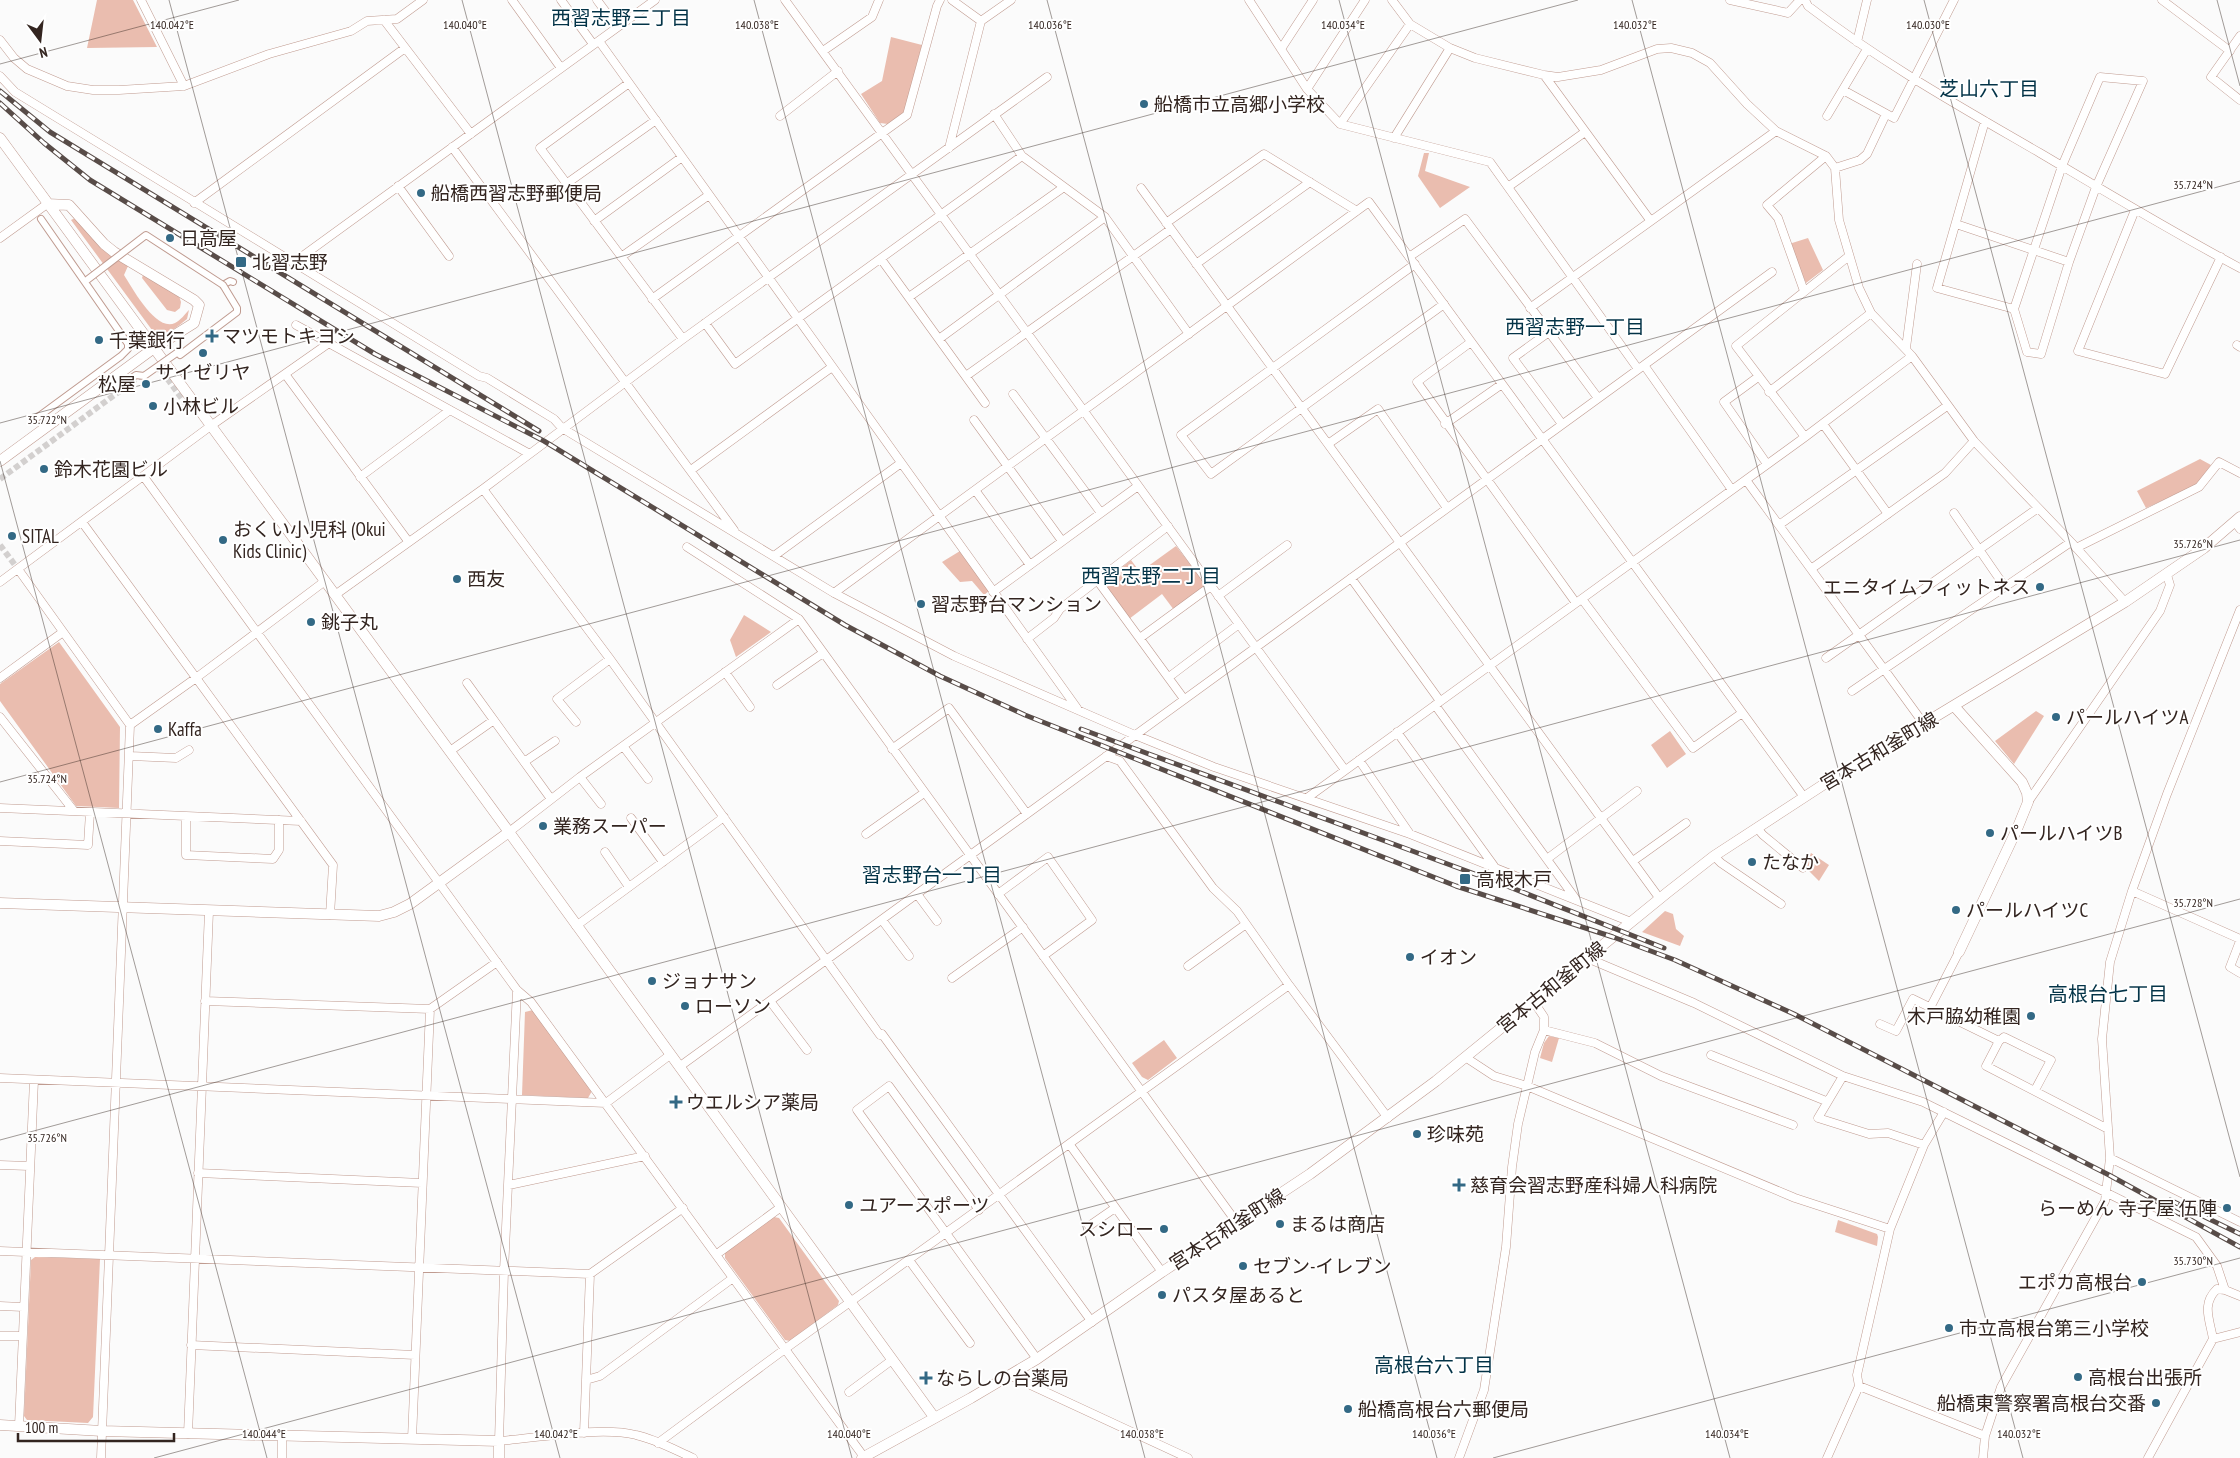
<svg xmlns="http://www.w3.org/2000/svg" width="2240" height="1458" viewBox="0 0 2240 1458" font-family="'PT Sans Narrow','Noto Sans JP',sans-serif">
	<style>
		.green { fill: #eabdaf }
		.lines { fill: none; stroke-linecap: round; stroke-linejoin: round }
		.pedestrian-tunnel { stroke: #d3d0cf; stroke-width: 6; stroke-dasharray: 6 3; stroke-linecap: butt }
		.pedestrian-casing { stroke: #c09b90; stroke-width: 8 }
		.minor-casing { stroke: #c09b90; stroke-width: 9 }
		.tertiary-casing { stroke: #c09b90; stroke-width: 11 }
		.pedestrian { stroke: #fff; stroke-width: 6 }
		.minor { stroke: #fff; stroke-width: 8 }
		.tertiary { stroke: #fff; stroke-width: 10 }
		.rail-casing { stroke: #584c48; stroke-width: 5 }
		.rail { stroke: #fff; stroke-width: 3; stroke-dasharray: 9; stroke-linecap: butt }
		.pedestrian-bridge-casing { stroke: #c09b90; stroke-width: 8; stroke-linecap: butt }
		.pedestrian-bridge { stroke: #fff; stroke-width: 6 }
		.ticks { fill: none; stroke: #332520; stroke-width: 1; stroke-opacity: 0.45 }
		.poi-dot { fill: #336985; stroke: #fff; stroke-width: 2 }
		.labels { text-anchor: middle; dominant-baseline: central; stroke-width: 4; stroke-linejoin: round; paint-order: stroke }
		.poi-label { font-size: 19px; fill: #332520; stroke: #fff; text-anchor: start }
		.street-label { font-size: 19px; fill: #332520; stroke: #fff }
		.neighbourhood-label { font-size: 20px; fill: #033347; stroke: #fff }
		.ticks-label { font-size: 12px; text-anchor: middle; fill: #332520; stroke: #fff; stroke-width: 4; stroke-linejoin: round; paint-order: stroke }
	</style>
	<rect width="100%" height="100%" fill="#fbfbfb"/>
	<path class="green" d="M97 0H133L157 47 87 48Z
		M891 37 922 45 904 112 888 124 880 123 861 94 882 81Z
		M1424 153H1429L1425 171 1470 187 1440 208 1418 176Z
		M75 218 102 248 128 266 124 275C133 289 156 332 175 323 181 320 185 314 189 310L187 319C177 327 165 339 152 330L71 220Z
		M1808 238 1823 270 1806 283 1789 244Z
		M143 275 179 296 181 302 180 308 175 312 167 310 142 278Z
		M2200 459 2211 465 2197 485 2146 508 2137 491Z
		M1176 546 1205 583 1204 588 1174 610 1162 594 1129 619 1104 586 1105 581 1131 560 1140 572Z
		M960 551 989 591 984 595 972 581 960 582 942 562Z
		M744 615 771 632 736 657 730 640Z
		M59 642 120 727 119 808 76 806 0 701V684Z
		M2036 711 2044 716 2014 764 1995 741Z
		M1670 731 1686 754 1667 768 1651 745Z
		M1811 853 1829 865 1819 881 1804 866Z
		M1665 911 1673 914 1676 929 1684 936 1680 946 1642 932Z
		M533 1010 592 1091 588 1098 522 1095 525 1012Z
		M1549 1036 1559 1038 1552 1062 1540 1058 1544 1043Z
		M1164 1040 1177 1058 1148 1080 1142 1077 1132 1063Z
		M774 1217 779 1218 839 1301 838 1305 790 1341 785 1340 725 1258V1253Z
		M1838 1220 1877 1234 1878 1237 1877 1246 1835 1232Z
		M35 1257 100 1259 93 1417 88 1423 27 1420 24 1416 31 1260Z"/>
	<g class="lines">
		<path class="pedestrian-tunnel" d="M154 368 161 370 191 411
			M0 479 143 374
			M0 545 18 569"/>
		<defs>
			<path id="pedestrian" d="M223 285 230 281 233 282
				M38 417 121 356 128 349V344L41 219"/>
			<path id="minor" d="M141 0 184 86
				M512 0 561 68
				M561 0 593 44
				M597 0 617 27
				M785 0 1345 770
				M952 0 981 21
				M1249 0 1307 89 1340 124 1490 162 1638 369
				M1392 0 1410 24 1450 48 1475 58 1544 75 1558 77 1601 70 1657 49 1671 48 1692 53 1710 63 1747 104 1776 131 1826 156 1835 168 1839 220 1859 288 1871 313 1912 356 1974 441 2071 542 2125 602
				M1730 0 1788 13 1800 0
				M1805 0 1808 6C1882 63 1959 106 2040 153 2106 192 2172 232 2240 268
				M2162 0 2230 51
				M384 20 471 134
				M2240 36 2211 77 2240 100
				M0 40 14 58 27 69 67 86 93 90H119L184 86 269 54 351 31 367 21 397 19 423 0
				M599 41 1077 708
				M1857 42 1867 0
				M1281 49 1313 0
				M823 51 872 17 879 0
				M1544 75 1650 220
				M0 76 15 92 479 376 487 378 554 419 562 428 834 593 954 656 1135 735 1214 767 1410 834 1631 922
				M2100 77 2143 81 2096 187 2069 262 2041 354 2027 352 2014 309 2062 166Z
				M629 83 540 148 683 339
				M1307 89 1365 0
				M1843 90 1894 118 1954 0
				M994 114 1022 156 1105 217 1189 334
				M780 116 838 71
				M1827 116 1867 49
				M1985 121 1937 288 2014 309
				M1340 124 1410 24
				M1394 138 1450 48
				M452 147 734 530
				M949 148 981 21 1011 0
				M1835 168 1860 160 1867 154 1886 114
				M566 184 656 120
				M398 186 449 256
				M1508 187 1585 132
				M1141 188 1660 899
				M194 203 405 48
				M2135 210 2078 351 2165 374 2221 257
				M594 221 682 157
				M1166 223 1264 154 1357 211
				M1956 224 2069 262
				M0 238 47 204
				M621 257 709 195
				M1409 257 1465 219 1598 398
				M881 259 985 403
				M293 263 655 0
				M1196 264 1310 182
				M1415 264 1181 435 1211 474 1444 304
				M1804 291 1778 218 1767 205 1826 156
				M909 297 1064 187
				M652 299 907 115 937 6 940 0
				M1530 308 1776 131
				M705 323 735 364 1022 156
				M296 325 528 453
				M1549 332 1513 358 1562 424
				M939 339 1105 217
				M1471 342 1417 382 1576 603
				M2237 345 2240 347
				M1906 348 1917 264
				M1644 365 1732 490
				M285 374 408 541
				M966 376 1171 229
				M1758 377 1724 402 1767 464
				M1769 392 1871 313
				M1013 394 1101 513
				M974 420 1062 541
				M1445 424 1502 384
				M1823 424 1888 514
				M1805 437 1736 346 1849 256
				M1328 444 1378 409 1447 508
				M691 470 832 367
				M144 477 517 990 531 1002 864 1457
				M360 477 450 410
				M1746 480 1924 724
				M483 489 610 659 880 1035
				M975 490 1030 565
				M1954 513 2005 587
				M82 522 333 865 330 915
				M2235 522 2240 529
				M1779 525 1947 406
				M687 547 799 619
				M2076 548 2199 487 2219 462 2240 473
				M774 556 901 463
				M18 569 130 725 101 1458
				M1811 569 1945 473 1974 441
				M1351 578 1440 701
				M1097 580 1184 699
				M0 582 212 425 329 343
				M993 592 1138 486
				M834 593 1369 202 1804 797
				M335 595 483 489 683 339 1047 77
				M1218 596 1287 545
				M1582 599 1693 748 1742 713
				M1140 638 1211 586
				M1027 639 1054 618 1060 609 1168 526
				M1826 658 2038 508
				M725 672 750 707
				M1169 677 1239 624
				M0 678 63 632
				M467 683 551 799
				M777 685 823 653
				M1852 691 2071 542
				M1435 705 1575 898
				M0 717 74 811
				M576 722 557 699 610 659
				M130 725 196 678 325 581
				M1397 732 1494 866
				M623 746 648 779
				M892 749 949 708 1027 814
				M450 751 494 720
				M130 756 176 758 189 750
				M1106 756 1120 761 1213 888 1237 911 1289 985 1388 1118
				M1359 760 1410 834
				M524 762 555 741
				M580 777 601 804
				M1307 798 1805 437 1912 356
				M2028 802 2160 611 2170 585 2167 575
				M0 808 301 821
				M186 816V855L273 859 279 850V820
				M631 818 663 862
				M1757 828 1763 835 1803 868
				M509 832 580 777 799 619 1237 1223
				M866 834 924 793
				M0 841 88 845 90 812
				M605 852 629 887
				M1714 856 1721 863 1781 904
				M1547 859 1637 791
				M1633 861 1686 823
				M2132 891 2240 939
				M917 894 937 921
				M998 894 1048 857 1092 920 1043 956
				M882 920 909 956
				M576 926 724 817
				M2240 941 2230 967 2240 973
				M1587 958 1694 1003 1843 1076 1923 1102 2196 1237 2217 1266 2225 1290
				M1188 966 1246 924
				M952 978 1023 927
				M517 990 504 1271 499 1441C536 1438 602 1426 636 1435 655 1439 675 1450 693 1458
				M205 1001 430 1009 497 962
				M770 1001 807 1050
				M1931 1006 1959 952
				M1880 1024 1896 1031 1913 999 1999 1041 1986 1066 2108 1129
				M1544 1030 1595 1043 1661 1076 1793 1125
				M882 1034 1092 1322
				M1999 1041 2004 1037 2051 1060 2035 1090
				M1711 1055 1826 1101
				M1465 1057 1494 1076 1527 1086 1795 1198 1890 1229
				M679 1067 1772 272
				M1843 1076 1818 1118 1869 1134 1888 1133 1924 1145
				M0 1078 606 1103 670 1055
				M1070 1145 1162 1272
				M2110 1158 2240 1222
				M0 1165 29 1166
				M198 1173 422 1183
				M509 1185 645 1156
				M979 1210 889 1086 857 1110 1037 1359
				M1089 1226 1115 1208
				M0 1251 590 1274 683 1208
				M717 1254 781 1207
				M909 1260 970 1343
				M0 1306 23 1307
				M0 1336H22
				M2213 1339 2240 1332
				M191 1345 415 1355
				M1009 1375 1188 1458
				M586 1380 600 1376 733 1278
				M1859 1386 1985 1436
				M849 1392 892 1360
				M19 1426 34 1080
				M584 1433 590 1274
				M188 1434 209 911
				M412 1439 430 1009
				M658 1443 785 1349 1289 985
				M282 1458V1436
				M1459 1458 1484 1390 1506 1247 1512 1167 1518 1124 1535 1052 1544 1030V1017L1534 1002
				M1827 1458 1859 1386 1857 1375 1890 1229 1924 1145 1944 1112
				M1983 1458 1985 1436 2001 1387 2105 1201 2110 1158 2102 1039 2110 962 2132 891 2167 794 2240 610
				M2148 1458 2213 1339C2210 1320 2201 1304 2217 1289L2225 1290 2240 1296"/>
			<path id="tertiary" d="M0 138 509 832 934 1417
				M0 461 154 348 194 323 199 305 194 300 114 252 104 244 69 205 47 204
				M1954 706 2022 782 2027 793 2028 802 2017 829 1959 952
				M0 903 379 916 394 912 410 904 509 832
				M0 1425 102 1431 499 1441V1458
				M862 1458 971 1398 1037 1359 1162 1272 1310 1174 1436 1081 1668 892 1714 856 1829 781 2125 602 2204 548 2240 517"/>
		</defs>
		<use href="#pedestrian" class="pedestrian-casing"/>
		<use href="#minor" class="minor-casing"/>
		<use href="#tertiary" class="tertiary-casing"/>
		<use href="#pedestrian" class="pedestrian"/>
		<use href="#minor" class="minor"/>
		<use href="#tertiary" class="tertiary"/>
		<defs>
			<path id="rail" d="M0 91 50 132 539 431
				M0 103 44 143 90 180 375 354 544 441 845 625 940 676 1025 715 1456 886 1613 937 1675 960 1794 1014 1894 1065 2109 1175 2240 1247
				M1081 729 1502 884 1664 948
				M2170 1200 2240 1234"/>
		</defs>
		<use href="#rail" class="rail-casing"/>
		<use href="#rail" class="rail"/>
		<defs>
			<path id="pedestrian-bridge" d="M87 280 146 235 223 285 237 308V312L180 355 178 352 144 376 136 375 123 384"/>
		</defs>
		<use href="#pedestrian-bridge" class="pedestrian-bridge-casing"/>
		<use href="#pedestrian-bridge" class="pedestrian-bridge"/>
	</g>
	<path class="ticks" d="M169 0 560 1458M462 0 852 1458M754 0 1145 1458M1047 0 1437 1458M1339 0 1730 1458M1632 0 2023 1458M1924 0 2240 1177M2217 0 2240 86M0 64 239 0M0 423 1578 0M0 461 267 1458M0 782 2240 181M0 1140 2240 540M154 1458 2240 899M1493 1458 2240 1258"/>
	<g class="poi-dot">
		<circle cx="1144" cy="104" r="5"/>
		<circle cx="421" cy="193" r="5"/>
		<circle cx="170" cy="238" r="5"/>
		<rect x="235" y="256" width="12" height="12" rx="2.5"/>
		<path d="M209.5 328.5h5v5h5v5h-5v5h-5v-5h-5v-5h5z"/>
		<circle cx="99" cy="340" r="5"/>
		<circle cx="203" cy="353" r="5"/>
		<circle cx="146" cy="384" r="5"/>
		<circle cx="153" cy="406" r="5"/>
		<circle cx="44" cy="469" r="5"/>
		<circle cx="12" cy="536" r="5"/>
		<circle cx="223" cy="540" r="5"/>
		<circle cx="457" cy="579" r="5"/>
		<circle cx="2040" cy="587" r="5"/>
		<circle cx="921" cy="604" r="5"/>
		<circle cx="311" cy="622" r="5"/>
		<circle cx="2056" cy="717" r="5"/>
		<circle cx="158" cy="729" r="5"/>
		<circle cx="543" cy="826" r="5"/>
		<circle cx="1990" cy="833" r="5"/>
		<circle cx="1752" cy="862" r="5"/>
		<rect x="1459" y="873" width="12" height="12" rx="2.5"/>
		<circle cx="1956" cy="910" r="5"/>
		<circle cx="1410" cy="957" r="5"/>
		<circle cx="652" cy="981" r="5"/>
		<circle cx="685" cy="1006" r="5"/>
		<circle cx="2031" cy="1016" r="5"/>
		<path d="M673.5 1094.5h5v5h5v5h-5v5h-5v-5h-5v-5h5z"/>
		<circle cx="1417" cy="1134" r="5"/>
		<path d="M1456.5 1177.5h5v5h5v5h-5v5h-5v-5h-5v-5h5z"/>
		<circle cx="849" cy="1205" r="5"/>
		<circle cx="2227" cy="1208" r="5"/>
		<circle cx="1280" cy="1224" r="5"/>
		<circle cx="1164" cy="1229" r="5"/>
		<circle cx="1243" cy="1266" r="5"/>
		<circle cx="2142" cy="1282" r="5"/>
		<circle cx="1162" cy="1295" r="5"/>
		<circle cx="1949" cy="1328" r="5"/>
		<circle cx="2078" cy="1377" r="5"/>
		<path d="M923.5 1370.5h5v5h5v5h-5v5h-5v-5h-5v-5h5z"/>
		<circle cx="2156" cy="1403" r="5"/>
		<circle cx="1348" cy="1409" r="5"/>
	</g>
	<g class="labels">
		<g class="poi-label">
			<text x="1154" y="104">船橋市立高郷小学校</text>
			<text x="431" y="193">船橋西習志野郵便局</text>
			<text x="180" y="238">日高屋</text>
			<text x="252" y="262">北習志野</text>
			<text x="222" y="336">マツモトキヨシ</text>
			<text x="109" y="340">千葉銀行</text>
			<text x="203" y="372" text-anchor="middle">サイゼリヤ</text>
			<text x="136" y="384" text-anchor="end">松屋</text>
			<text x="163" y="406">小林ビル</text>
			<text x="54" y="469">鈴木花園ビル</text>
			<text x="233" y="529">おくい小児科 (Okui<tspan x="233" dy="22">Kids Clinic)</tspan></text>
			<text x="22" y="536">SITAL</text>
			<text x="467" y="579">西友</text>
			<text x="2030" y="587" text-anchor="end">エニタイムフィットネス</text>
			<text x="931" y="604">習志野台マンション</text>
			<text x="321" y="622">銚子丸</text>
			<text x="2066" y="717">パールハイツA</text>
			<text x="168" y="729">Kaffa</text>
			<text x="553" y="826">業務スーパー</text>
			<text x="2000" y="833">パールハイツB</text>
			<text x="1762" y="862">たなか</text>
			<text x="1476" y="879">高根木戸</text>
			<text x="1966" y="910">パールハイツC</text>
			<text x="1420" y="957">イオン</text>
			<text x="662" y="981">ジョナサン</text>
			<text x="695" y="1006">ローソン</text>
			<text x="2021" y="1016" text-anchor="end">木戸脇幼稚園</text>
			<text x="686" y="1102">ウエルシア薬局</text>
			<text x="1427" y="1134">珍味苑</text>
			<text x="1470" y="1185">慈育会習志野産科婦人科病院</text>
			<text x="859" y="1205">ユアースポーツ</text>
			<text x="2217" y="1208" text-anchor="end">らーめん 寺子屋 伍陣</text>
			<text x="1290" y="1224">まるは商店</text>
			<text x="1154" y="1229" text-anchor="end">スシロー</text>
			<text x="1253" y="1266">セブン-イレブン</text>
			<text x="2132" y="1282" text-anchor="end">エポカ高根台</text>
			<text x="1172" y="1295">パスタ屋あると</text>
			<text x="1959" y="1328">市立高根台第三小学校</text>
			<text x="2088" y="1377">高根台出張所</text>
			<text x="936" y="1378">ならしの台薬局</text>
			<text x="2146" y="1403" text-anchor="end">船橋東警察署高根台交番</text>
			<text x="1358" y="1409">船橋高根台六郵便局</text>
		</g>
		<g class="street-label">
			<text transform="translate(1879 751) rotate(-31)">宮本古和釜町線</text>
			<text transform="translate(1551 987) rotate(-39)">宮本古和釜町線</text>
			<text transform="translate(1227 1229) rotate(-33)">宮本古和釜町線</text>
		</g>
		<g class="neighbourhood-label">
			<text x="621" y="18">西習志野三丁目</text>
			<text x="1989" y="89">芝山六丁目</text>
			<text x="1575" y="327">西習志野一丁目</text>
			<text x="1151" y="576">西習志野二丁目</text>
			<text x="932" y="875">習志野台一丁目</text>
			<text x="2108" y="994">高根台七丁目</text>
			<text x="1434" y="1365">高根台六丁目</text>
		</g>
	</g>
	<g class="ticks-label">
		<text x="172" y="29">140.042°E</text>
		<text x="465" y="29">140.040°E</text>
		<text x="757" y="29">140.038°E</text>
		<text x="1050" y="29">140.036°E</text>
		<text x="1343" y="29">140.034°E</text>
		<text x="1635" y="29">140.032°E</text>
		<text x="1928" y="29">140.030°E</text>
		<text x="2193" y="189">35.724°N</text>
		<text x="47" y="424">35.722°N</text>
		<text x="2193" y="548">35.726°N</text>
		<text x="47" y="783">35.724°N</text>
		<text x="2193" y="907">35.728°N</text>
		<text x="47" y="1142">35.726°N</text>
		<text x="2193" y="1265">35.730°N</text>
		<text x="264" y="1438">140.044°E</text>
		<text x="556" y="1438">140.042°E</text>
		<text x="849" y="1438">140.040°E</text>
		<text x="1142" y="1438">140.038°E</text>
		<text x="1434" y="1438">140.036°E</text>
		<text x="1727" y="1438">140.034°E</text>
		<text x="2019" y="1438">140.032°E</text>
	</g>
	<g transform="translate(40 40) rotate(165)" stroke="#ffffff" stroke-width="4" paint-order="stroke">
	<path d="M0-4L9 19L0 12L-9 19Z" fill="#332520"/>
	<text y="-8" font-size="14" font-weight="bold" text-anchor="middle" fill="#332520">N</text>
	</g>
	<path d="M18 1433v8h156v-8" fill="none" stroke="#332520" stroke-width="2.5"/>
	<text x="25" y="1433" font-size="15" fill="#332520" stroke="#ffffff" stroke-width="4" paint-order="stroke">100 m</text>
</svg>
